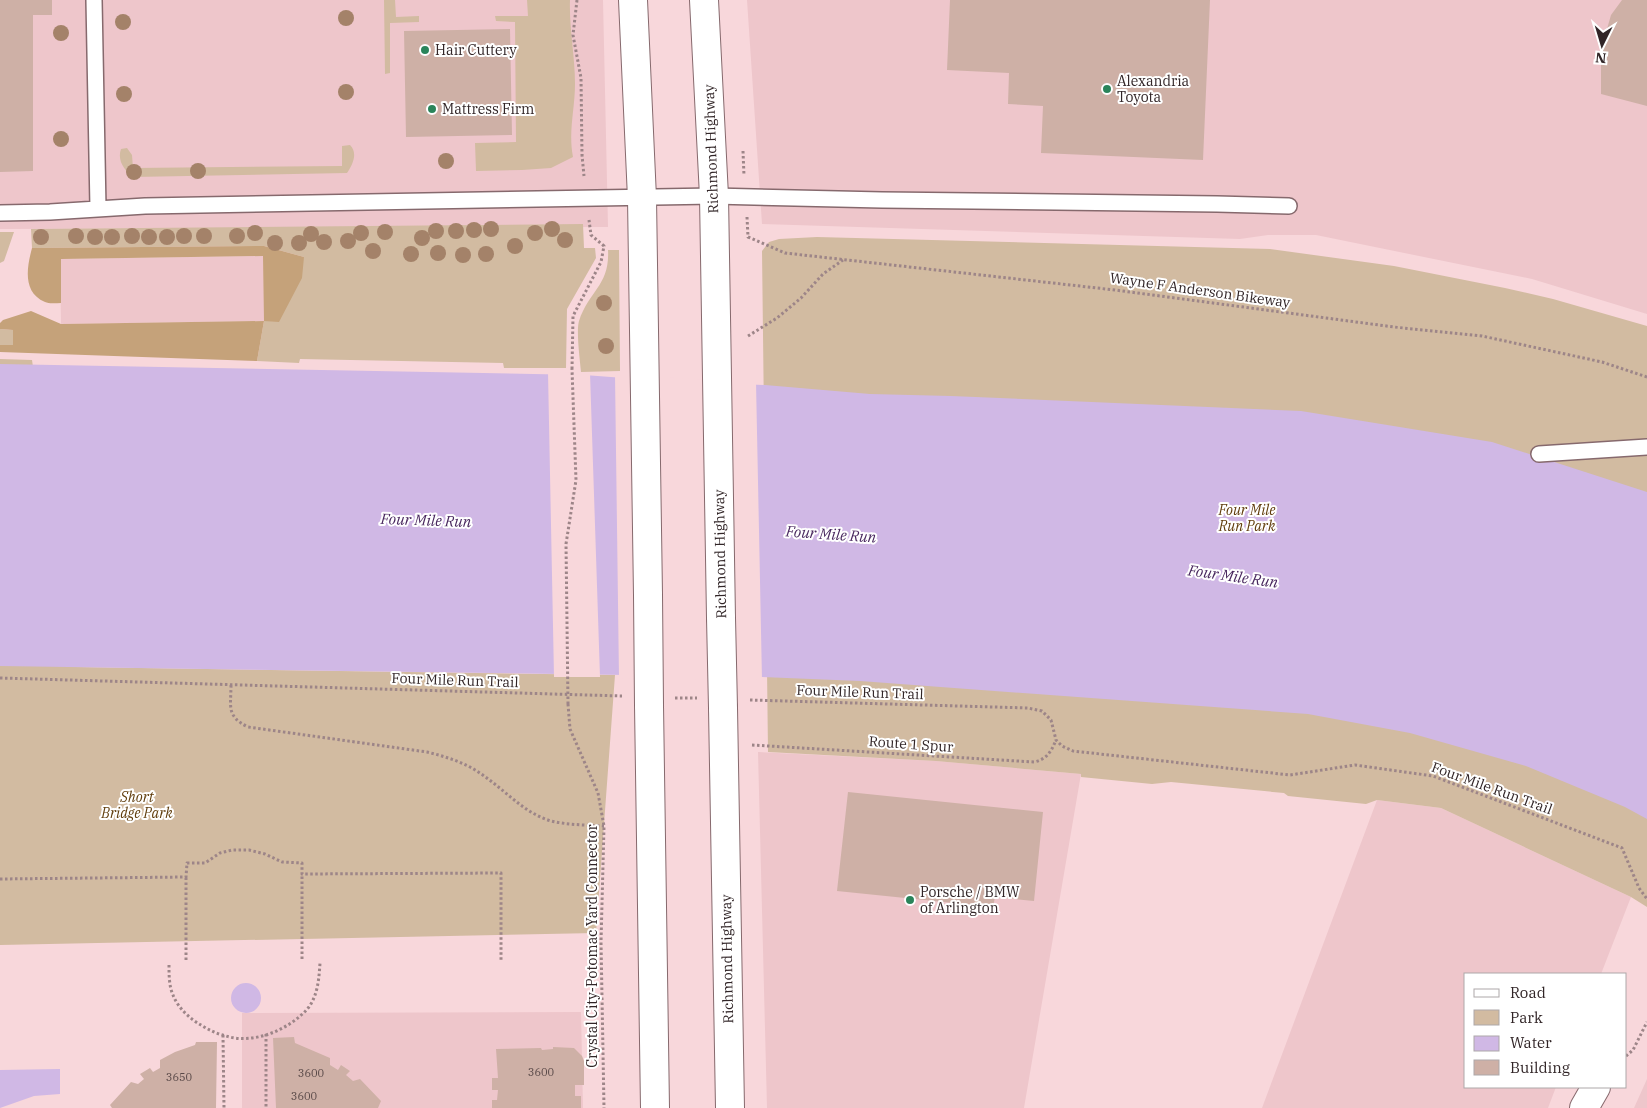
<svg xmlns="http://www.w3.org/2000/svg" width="1647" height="1108" viewBox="0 0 1647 1108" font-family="'IBM Plex Serif',serif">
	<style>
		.built { fill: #eec6cb }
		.green { fill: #d2bba1 }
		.forest { fill: #c5a27a }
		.water { fill: #d0b8e5 }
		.pier { fill: #f8d7db }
		.building { fill: #ceb0a6 }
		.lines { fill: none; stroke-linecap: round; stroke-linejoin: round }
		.lane-casing { stroke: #86696d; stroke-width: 18 }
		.street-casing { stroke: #86696d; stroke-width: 30 }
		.highway-casing { stroke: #86696d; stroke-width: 30 }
		.path { stroke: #9d8588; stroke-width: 3; stroke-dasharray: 2.5 2.5; stroke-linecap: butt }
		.lane { stroke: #fff; stroke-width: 15 }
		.street { stroke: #fff; stroke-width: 28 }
		.highway { stroke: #fff; stroke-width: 28 }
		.highway-bridge-casing { stroke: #86696d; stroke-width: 30; stroke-linecap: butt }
		.path-bridge { stroke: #9d8588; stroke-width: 3; stroke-dasharray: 2.5 2.5; stroke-linecap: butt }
		.highway-bridge { stroke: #fff; stroke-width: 28 }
		.tree { fill: #a48269 }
		.poi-dot { fill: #2a845a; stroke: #fff; stroke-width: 2 }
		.labels { text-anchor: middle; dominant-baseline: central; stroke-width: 4; stroke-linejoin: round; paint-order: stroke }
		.number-label { font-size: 11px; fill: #584847 }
		.poi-label { font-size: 14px; fill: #312527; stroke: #fff; text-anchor: start }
		.street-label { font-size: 14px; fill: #312527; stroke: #fff }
		.park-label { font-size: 14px; font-style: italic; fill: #603c0b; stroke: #fff }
		.water-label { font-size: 15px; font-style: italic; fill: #48275e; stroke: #fff }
	</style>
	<rect width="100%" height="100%" fill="#f8d7db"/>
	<path class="built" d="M0 0H603L608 227 0 229Z
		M747 0H1647V314L1532 279 1316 235H1268L1240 239 762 224Z
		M264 256V321L61 324 60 259Z
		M758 752 936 761 1081 774 1024 1108H767Z
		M1377 800 1441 808 1631 897 1601 974H1466V1087H1556L1548 1108H1262Z
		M581 1012 583 1108H242V1013Z
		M1647 1079V1108H1634Z"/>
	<path class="green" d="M384 0H395L396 17 419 16V22L390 23V73L385 74Z
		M527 0H570C569 28 575 56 575 84 575 109 568 132 573 157L551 168 522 170 476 171 475 143 516 142 515 22 496 21 495 16H528Z
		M350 145C358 153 353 164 347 173L133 177C124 170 117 160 121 149L127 148 132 155 133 168 342 166V146Z
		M583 224 584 248H595L596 258 567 309 566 368H504L503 363 300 359 299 363 257 361 264 321 304 257 264 246 32 248 31 229Z
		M0 232H14L4 261 0 263Z
		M817 237 1270 249 1394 266 1505 288 1553 299 1647 326V907L1631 897 1441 808 1377 800 1366 804 1288 796 1284 793 1171 782 1152 784 1081 777V774L936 761 768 752 762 251 769 242 779 239Z
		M608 250H619L620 371 581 372C580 360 576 331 579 321 589 291 610 285 608 250Z
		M0 329 13 330V346L0 345Z
		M0 359 32 360 76 667 615 675 596 933 0 945Z"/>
	<path class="forest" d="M264 246 304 257 302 278 279 322 264 321 257 361 0 352V345H13V330L0 329V323L3 320 31 311 61 324 264 321 263 256 61 259V303C56 303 49 304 45 302 22 292 27 267 32 248Z"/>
	<path class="water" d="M0 364 584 375 678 382 765 385 870 394 951 396 1301 411 1492 442 1647 492V819L1625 807 1526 766 1410 733 1308 714 860 681 761 677 0 666Z
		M231 998a15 15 0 1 1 30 0a15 15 0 1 1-30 0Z
		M60 1069V1094L34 1096 0 1108V1070Z"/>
	<path class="pier" d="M548 372 590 373 600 677H554Z
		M615 375 756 382 762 680 619 678Z"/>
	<path class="building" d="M0 0H52V15H33V171L0 172Z
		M950 0H1210L1203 160 1041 153 1043 106 1008 104 1009 73 947 70Z
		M1622 0H1647V106L1601 94V50L1611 15Z
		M510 29 512 135 406 137 404 31Z
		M848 792 1043 812 1034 901 995 897 993 907 837 891Z
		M294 1037 295 1043 330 1058V1065L338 1070 341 1065 350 1071 346 1075 353 1081 360 1079 381 1101 378 1108H276L273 1038Z
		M196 1042H217L216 1108H112L110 1105 131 1082 138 1084 144 1079 140 1074 150 1068 153 1072 160 1068V1060L175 1052 195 1045Z
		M553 1047 574 1048 582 1056 584 1061V1085H575V1096H581V1108H492V1100H497L498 1090H492V1078H498L496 1049 541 1048 542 1050 553 1049Z"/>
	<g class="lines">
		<defs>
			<path id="lane" d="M94 0 98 208
				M0 213 50 212 145 206 714 196 882 200 1217 204 1289 206
				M1539 454 1647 447"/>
			<path id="street" d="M1584 1108 1596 1087"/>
			<path id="highway" d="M633 0 642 198 648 595
				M704 0 714 196 721 618
				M649 705 655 1108
				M723 708 730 1108"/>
		</defs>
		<use href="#lane" class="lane-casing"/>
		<use href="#street" class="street-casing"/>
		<use href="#highway" class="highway-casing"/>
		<path class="path" d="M577 0 573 35 581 78 582 155 584 176
			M743 151 744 176
			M747 217 748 237 785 253 1115 290 1394 327 1482 336 1602 362 1647 377
			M748 336 777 318 801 298 823 274 843 260
			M572 369 573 316 601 262 604 246 591 235 589 220
			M0 678 622 696
			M231 685C231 707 226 716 248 727L427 752C447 757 467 763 484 776 506 791 524 813 551 821 568 825 587 825 604 826
			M675 698H697
			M750 700 1028 708 1042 711 1051 720 1056 740 1062 746 1073 751 1290 775 1355 765 1433 776 1622 848 1639 888 1647 899
			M568 704 570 729 598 793 604 826 601 942 604 1108
			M752 745 1034 762C1047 759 1051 752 1056 740
			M0 879 186 877 187 863H205L220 853 232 850H249L265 854 282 862 302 863V874L501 873V960
			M302 959V874
			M186 960V877
			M169 965C169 975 169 986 173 995 178 1008 190 1019 201 1025 209 1030 217 1034 226 1036 254 1045 291 1029 309 1007 318 994 319 978 320 963
			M266 1034V1108
			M223 1035 224 1108
			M1626 1056 1633 1050 1647 1022"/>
		<use href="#lane" class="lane"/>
		<use href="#street" class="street"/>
		<use href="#highway" class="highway"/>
		<defs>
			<path id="highway-bridge" d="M648 595 649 705
				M721 618 723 708"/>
		</defs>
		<use href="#highway-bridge" class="highway-bridge-casing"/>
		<path class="path-bridge" d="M568 704 566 544 576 480 572 369"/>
		<use href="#highway-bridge" class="highway-bridge"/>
	</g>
	<g class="tree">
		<circle cx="346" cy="18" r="8"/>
		<circle cx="123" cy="22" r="8"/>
		<circle cx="61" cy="33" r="8"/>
		<circle cx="346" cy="92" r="8"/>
		<circle cx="124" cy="94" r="8"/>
		<circle cx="61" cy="139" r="8"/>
		<circle cx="446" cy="161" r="8"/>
		<circle cx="198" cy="171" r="8"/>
		<circle cx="134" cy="172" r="8"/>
		<circle cx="491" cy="229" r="8"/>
		<circle cx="552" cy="229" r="8"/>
		<circle cx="474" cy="230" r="8"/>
		<circle cx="436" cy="231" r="8"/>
		<circle cx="456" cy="231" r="8"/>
		<circle cx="385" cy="232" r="8"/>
		<circle cx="255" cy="233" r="8"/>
		<circle cx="361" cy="233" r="8"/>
		<circle cx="535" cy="233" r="8"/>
		<circle cx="311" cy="234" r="8"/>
		<circle cx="76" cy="236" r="8"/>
		<circle cx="132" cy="236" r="8"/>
		<circle cx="184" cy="236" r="8"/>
		<circle cx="204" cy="236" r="8"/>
		<circle cx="237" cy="236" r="8"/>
		<circle cx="41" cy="237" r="8"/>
		<circle cx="95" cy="237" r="8"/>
		<circle cx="112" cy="237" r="8"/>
		<circle cx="149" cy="237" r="8"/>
		<circle cx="167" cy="237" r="8"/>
		<circle cx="422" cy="238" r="8"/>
		<circle cx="565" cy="240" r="8"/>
		<circle cx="348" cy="241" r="8"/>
		<circle cx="324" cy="242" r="8"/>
		<circle cx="275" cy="243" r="8"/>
		<circle cx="299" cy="243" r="8"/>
		<circle cx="515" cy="246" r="8"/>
		<circle cx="373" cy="251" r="8"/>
		<circle cx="438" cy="253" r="8"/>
		<circle cx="411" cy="254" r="8"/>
		<circle cx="486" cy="254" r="8"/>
		<circle cx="463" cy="255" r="8"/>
		<circle cx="604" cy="303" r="8"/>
		<circle cx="606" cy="346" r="8"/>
	</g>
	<g class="poi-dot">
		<circle cx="425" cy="50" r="5"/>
		<circle cx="1107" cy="89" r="5"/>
		<circle cx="432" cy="109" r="5"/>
		<circle cx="910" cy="900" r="5"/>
	</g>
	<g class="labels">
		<g class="number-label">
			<text x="541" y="1072">3600</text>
			<text x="311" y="1073">3600</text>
			<text x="179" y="1077">3650</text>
			<text x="304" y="1096">3600</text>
		</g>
		<g class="poi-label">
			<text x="435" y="50">Hair Cuttery</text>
			<text x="1117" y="81">Alexandria<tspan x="1117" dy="16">Toyota</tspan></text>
			<text x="442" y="109">Mattress Firm</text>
			<text x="920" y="892">Porsche / BMW<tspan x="920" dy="16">of Arlington</tspan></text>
		</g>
		<g class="street-label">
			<text transform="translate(711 149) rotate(-92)">Richmond Highway</text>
			<text transform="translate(1200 290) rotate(8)">Wayne F Anderson Bikeway</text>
			<text transform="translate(720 554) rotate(-91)">Richmond Highway</text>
			<text transform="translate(455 680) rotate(2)">Four Mile Run Trail</text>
			<text transform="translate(860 692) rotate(2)">Four Mile Run Trail</text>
			<text transform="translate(911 744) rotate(4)">Route 1 Spur</text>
			<text transform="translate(1492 788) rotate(20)">Four Mile Run Trail</text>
			<text transform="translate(592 946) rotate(-90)">Crystal City-Potomac Yard Connector</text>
			<text transform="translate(727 959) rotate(-91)">Richmond Highway</text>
		</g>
		<g class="park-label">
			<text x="1247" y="510">Four Mile<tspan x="1247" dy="16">Run Park</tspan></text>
			<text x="137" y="797">Short<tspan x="137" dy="16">Bridge Park</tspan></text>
		</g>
		<g class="water-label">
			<text transform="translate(426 520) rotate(2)">Four Mile Run</text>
			<text transform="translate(831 534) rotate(4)">Four Mile Run</text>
			<text transform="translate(1233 576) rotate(8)">Four Mile Run</text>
		</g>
	</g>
	<rect x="1464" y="973" width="162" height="115" fill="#ffffff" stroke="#ada8a9"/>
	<rect x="1474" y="989" width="25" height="8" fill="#ffffff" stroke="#ada8a9"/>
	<text x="1510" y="998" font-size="15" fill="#312527">Road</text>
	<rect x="1474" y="1010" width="25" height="15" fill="#d2bba1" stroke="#ada8a9"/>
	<text x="1510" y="1023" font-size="15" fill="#312527">Park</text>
	<rect x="1474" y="1036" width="25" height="15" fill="#d0b8e5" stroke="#ada8a9"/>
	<text x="1510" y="1048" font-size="15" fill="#312527">Water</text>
	<rect x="1474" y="1060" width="25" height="15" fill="#ceb0a6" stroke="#ada8a9"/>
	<text x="1510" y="1073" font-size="15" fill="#312527">Building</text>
	<g transform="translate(1602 45) rotate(185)" stroke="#ffffff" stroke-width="4" paint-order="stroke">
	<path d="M0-4L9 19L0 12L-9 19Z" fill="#312527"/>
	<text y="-8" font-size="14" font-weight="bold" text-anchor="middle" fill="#312527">N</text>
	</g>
</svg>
